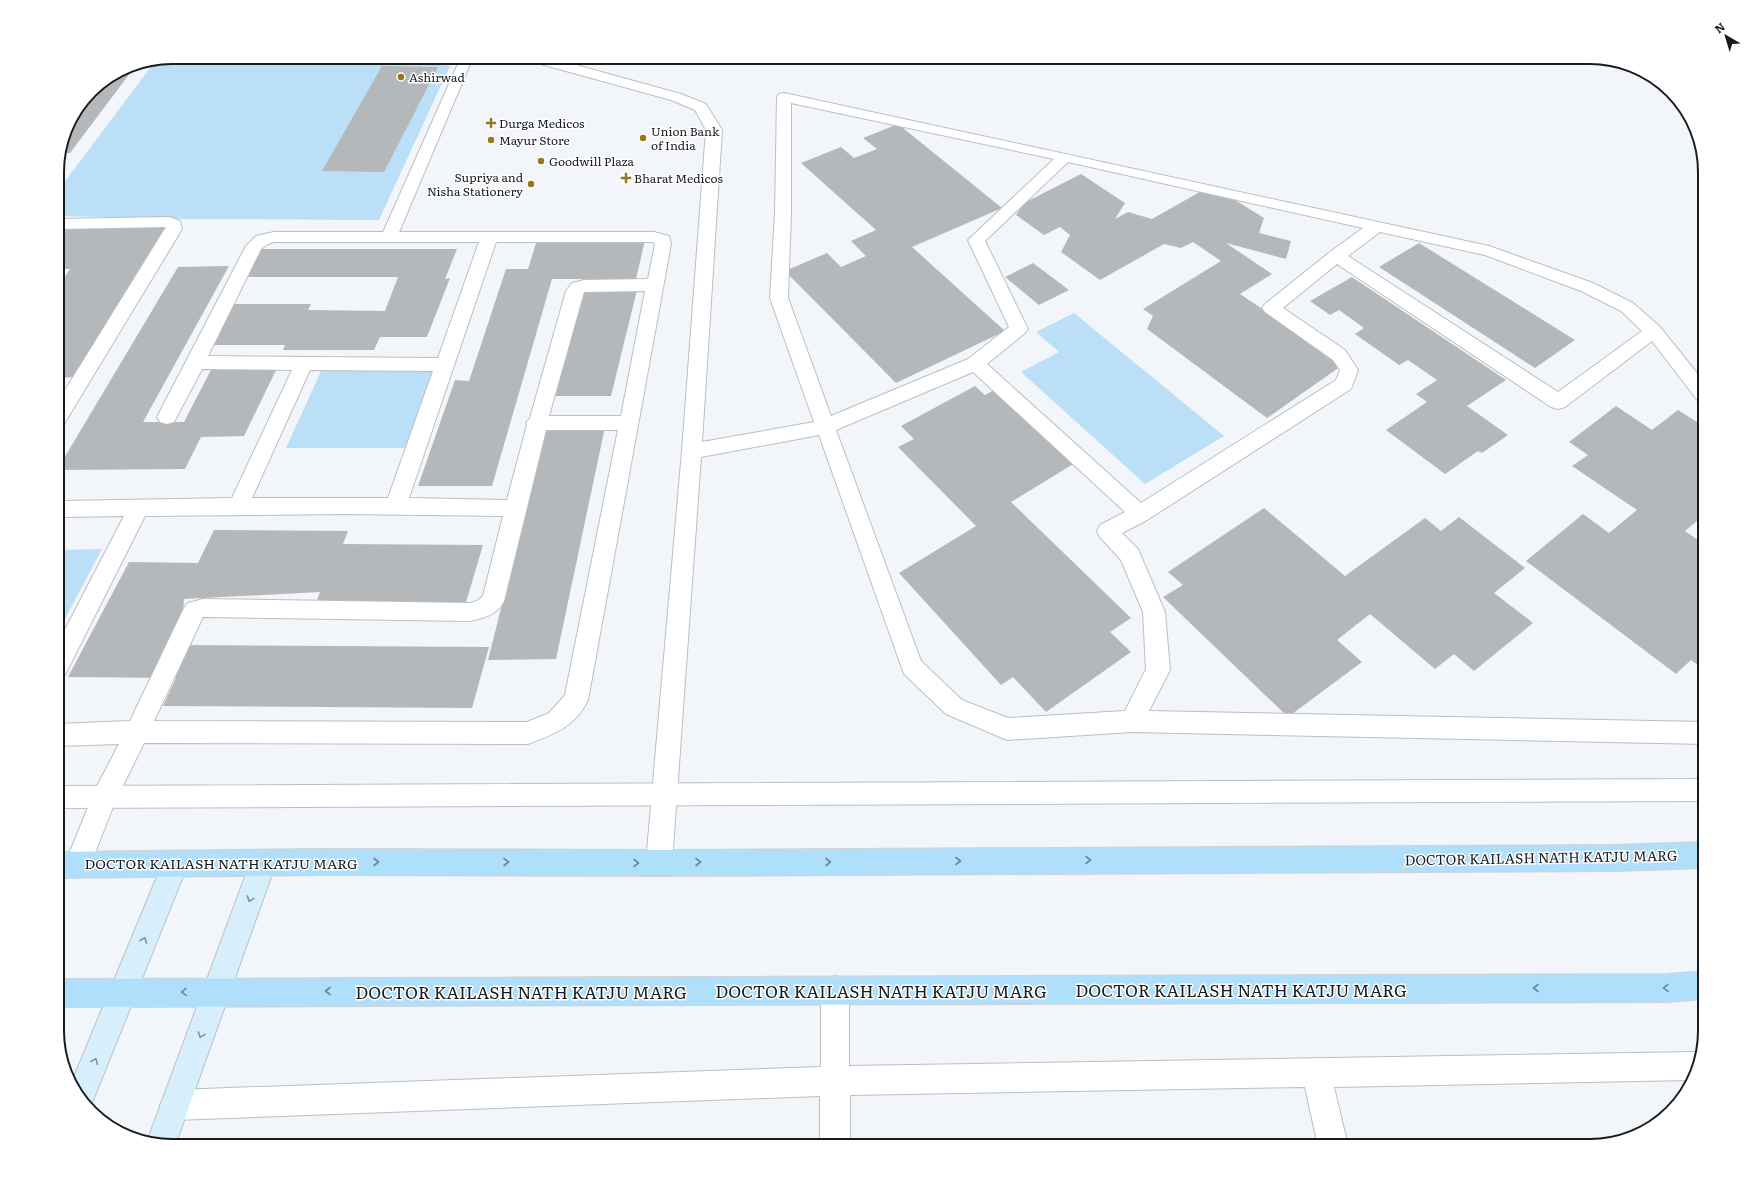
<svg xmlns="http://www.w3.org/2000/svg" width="1762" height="1203" viewBox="0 0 1762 1203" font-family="Literata,serif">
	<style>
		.green { fill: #bbdff7 }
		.building { fill: #b4b8bb }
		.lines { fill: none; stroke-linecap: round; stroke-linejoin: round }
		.lane-casing { stroke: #bbbfc2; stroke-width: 2 }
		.street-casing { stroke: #bbbfc2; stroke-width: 2 }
		.secondary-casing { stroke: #bbbfc2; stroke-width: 2 }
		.primary-casing { stroke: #d1d1d2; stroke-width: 2 }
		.lane { fill: #fff; fill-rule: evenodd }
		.street { fill: #fff; fill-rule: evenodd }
		.secondary { fill: #d7effd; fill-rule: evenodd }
		.primary { fill: #afdffb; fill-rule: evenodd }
		.oneway { stroke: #6c8797 }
		.oneway2 { stroke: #829098 }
		.poi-dot { fill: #987720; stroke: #fff; stroke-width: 1.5 }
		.labels { text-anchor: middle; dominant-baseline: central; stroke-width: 3; stroke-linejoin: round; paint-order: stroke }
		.far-poi-label { font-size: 12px; fill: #191b1c; stroke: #fff; text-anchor: start }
		.street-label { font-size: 14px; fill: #191b1c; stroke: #fff }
		.near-street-label { font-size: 17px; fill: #191b1c; stroke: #fff }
		.rim { fill: none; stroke: #191b1c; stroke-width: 2 }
	</style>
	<rect width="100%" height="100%" fill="#f2f6fa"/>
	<path class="green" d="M172 57H414L450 66 379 220 192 219 57 216V192L156 60Z
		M1074 313 1224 436 1145 484 1021 372 1059 352 1036 332Z
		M438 368 409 448H286L322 369Z
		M102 549 57 634V550Z"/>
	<path class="building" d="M137 64 70 153H60L66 127 91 90 128 66Z
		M382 66 438 67 384 172 322 171Z
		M898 124 1002 208 912 247 1005 331 896 383 785 271 827 253 841 267 866 256 851 241 876 230 801 163 841 147 854 158 877 149 863 138Z
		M1081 174 1125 203 1115 219 1128 212 1152 219 1205 189 1227 195 1264 218 1259 233 1291 241 1286 259 1226 243 1272 274 1240 294 1344 364 1267 418 1147 329 1153 316 1143 309 1221 261 1193 242 1181 248 1164 244 1100 280 1061 252 1070 235 1060 227 1044 235 1016 215 1024 203Z
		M168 226 74 377 57 378V288L70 269H57V227Z
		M537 240H645L636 279H552L492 486H418L455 380 469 381 506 269H528Z
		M1419 243 1575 340 1535 368 1379 267Z
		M261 249H457L445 279 450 278 427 337H380L374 350H283L285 345H208L230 304H311L308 310 385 311 398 277H246Z
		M1033 263 1069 290 1039 305 1005 277Z
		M229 266 143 422H184L213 366H278L244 436 201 437 185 469 57 470 178 267Z
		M1352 277 1506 380 1467 406 1508 435 1482 453 1478 451 1445 474 1386 430 1427 402 1416 394 1437 380 1408 360 1399 365 1355 334 1364 328 1339 310 1330 315 1310 301Z
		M582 289 637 290 611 396H552Z
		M975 386 985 395 994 390 1075 463 1011 502 1131 618 1110 632 1131 652 1046 712 1013 677 1001 685 899 573 976 526 898 447 914 439 901 426Z
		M1616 406 1652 430 1678 410 1705 427V514L1685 531 1705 545V670L1691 660 1676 674 1526 561 1583 514 1609 533 1637 510 1572 466 1588 455 1569 442Z
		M547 427H605L556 659 488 660Z
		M1264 508 1345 576 1425 518 1441 531 1459 517 1525 568 1494 593 1533 623 1474 671 1454 654 1435 669 1370 614 1337 640 1362 662 1288 717 1163 597 1183 585 1168 572Z
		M214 530 348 531 343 544 483 545 464 609 314 608 320 592 184 599 180 645 489 647 472 708 163 706 176 678 68 677 129 562 198 563Z"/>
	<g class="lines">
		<defs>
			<path id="lane" d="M461 57H473L397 237 394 240 389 242 384 240 381 237Z
				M1705 779V801L57 808V786Z"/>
			<path id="street" d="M524 57H547L681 94 706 104 722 130 702 442 814 422 770 298 775 213 777 97 779 94 784 93 1489 246 1593 283 1633 303 1660 327 1705 383V403L1698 401 1652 341 1565 407 1558 409 1551 407 1337 264 1283 308 1345 350 1358 370 1351 389 1147 520 1122 533 1138 549 1165 612 1170 670 1149 711 1705 722V744L1132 732 1007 740 946 714 904 674 819 435 701 457 672 863 668 872 659 876 650 872 646 863 682 451 706 130 695 110 671 100 526 60ZM791 103 1054 159 968 240 1009 327 968 359 831 416 788 298 791 213ZM1068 162 1363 228 1330 252 1265 304 1262 308 1265 312 1333 360 1340 370 1336 380 1141 503 987 364 1025 333 1028 329 985 241ZM1380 232 1485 255 1581 291 1621 311 1642 331 1558 392 1348 256ZM973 372 1125 512 1100 525 1097 531 1100 537 1121 560 1143 612 1146 669 1125 711 1008 718 962 700 921 661 836 430Z
				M169 217 180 221 182 229 64 424 57 426V403L166 227 57 229V219Z
				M274 232H654L669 236 671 244 588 700C575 727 554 734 528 744L144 743 115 802 87 873 78 877 69 873 65 864 95 790 119 744 57 746V724L130 721 184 608 188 603 203 599 470 603 477 601 483 596 503 516 344 514 145 516 65 675 57 678V645L124 516 62 517 57 516V502L62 501 232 498 292 370 202 369 174 422 167 424 160 422 157 417 246 246 256 236ZM274 242H479L438 358 208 356 261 249 268 244ZM496 242H653L655 244 648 279 584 280 572 283 566 291 530 418 526 423 527 425 507 500 409 498ZM645 291 621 416H549L584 292ZM310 370 433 371 388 498H252ZM546 430H618L565 695 549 713 527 722 154 721 203 617 470 621C484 618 497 615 504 601Z
				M835 976 845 980 849 990V1066L1695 1052 1698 1053 1690 1080 1334 1087 1348 1146H1318L1305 1087 850 1095V1146H820V1096L175 1120 165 1115 160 1105 165 1095 175 1090 821 1067V990L825 980Z"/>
			<path id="secondary" d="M263 850 272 854 276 863 176 1143 175 1146H172L148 1139 250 863 254 854Z
				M175 851 184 855 188 864 90 1108 72 1089 71 1084 166 855Z"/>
			<path id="primary" d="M1705 842V868L1615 871 659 876 320 875 57 878V852L320 849 659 850 1615 845Z
				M1705 971V999L1668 1002 57 1007V979L1668 974Z"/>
		</defs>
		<use href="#lane" class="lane-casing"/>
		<use href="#street" class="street-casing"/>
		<use href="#secondary" class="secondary-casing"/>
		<use href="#primary" class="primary-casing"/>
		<use href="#lane" class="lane"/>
		<use href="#street" class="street"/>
		<use href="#secondary" class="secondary"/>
		<use href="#primary" class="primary"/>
	</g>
	<defs><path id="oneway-chevron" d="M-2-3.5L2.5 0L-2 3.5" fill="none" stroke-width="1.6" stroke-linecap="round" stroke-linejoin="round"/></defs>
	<g class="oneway">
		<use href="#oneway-chevron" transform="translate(1088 860)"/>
		<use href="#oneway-chevron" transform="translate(958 861)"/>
		<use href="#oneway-chevron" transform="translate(376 862)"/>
		<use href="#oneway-chevron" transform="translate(506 862)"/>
		<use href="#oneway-chevron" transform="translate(698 862)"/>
		<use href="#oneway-chevron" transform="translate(828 862)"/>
		<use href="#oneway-chevron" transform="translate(636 863)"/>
		<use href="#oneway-chevron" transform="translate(1536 988) rotate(180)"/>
		<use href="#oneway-chevron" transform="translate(1666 988) rotate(178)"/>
		<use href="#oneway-chevron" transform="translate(328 991) rotate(180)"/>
		<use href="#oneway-chevron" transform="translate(184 992) rotate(179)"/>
	</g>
	<g class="oneway2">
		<use href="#oneway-chevron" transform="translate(250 899) rotate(110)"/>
		<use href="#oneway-chevron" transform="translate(144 940) rotate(-68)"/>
		<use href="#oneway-chevron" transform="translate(201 1035) rotate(110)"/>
		<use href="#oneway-chevron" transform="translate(95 1061) rotate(-68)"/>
	</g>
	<g class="poi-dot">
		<circle cx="401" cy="77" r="4"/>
		<path d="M489 117h4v4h4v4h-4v4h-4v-4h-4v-4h4z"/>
		<circle cx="643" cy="138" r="4"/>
		<circle cx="491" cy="140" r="4"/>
		<circle cx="541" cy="161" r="4"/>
		<path d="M624 172h4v4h4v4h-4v4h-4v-4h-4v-4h4z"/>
		<circle cx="531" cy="184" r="4"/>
	</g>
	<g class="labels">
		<g class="far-poi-label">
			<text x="409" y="77">Ashirwad</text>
			<text x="499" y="123">Durga Medicos</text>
			<text x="651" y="131">Union Bank<tspan x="651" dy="14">of India</tspan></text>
			<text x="499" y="140">Mayur Store</text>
			<text x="549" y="161">Goodwill Plaza</text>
			<text x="523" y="177" text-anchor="end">Supriya and<tspan x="523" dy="14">Nisha Stationery</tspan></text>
			<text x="634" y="178">Bharat Medicos</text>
		</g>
		<g class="street-label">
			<text transform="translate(1541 857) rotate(-1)">DOCTOR KAILASH NATH KATJU MARG</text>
			<text x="221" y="863">DOCTOR KAILASH NATH KATJU MARG</text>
		</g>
		<g class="near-street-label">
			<text x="1241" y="989">DOCTOR KAILASH NATH KATJU MARG</text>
			<text x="881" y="990">DOCTOR KAILASH NATH KATJU MARG</text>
			<text x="521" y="991">DOCTOR KAILASH NATH KATJU MARG</text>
		</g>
	</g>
	<path d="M0 0H1762V1203H0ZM172 64H1590A108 108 0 0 1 1698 172V1031A108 108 0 0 1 1590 1139H172A108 108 0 0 1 64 1031V172A108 108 0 0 1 172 64Z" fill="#fff" fill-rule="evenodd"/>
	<path class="rim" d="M172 64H1590A108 108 0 0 1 1698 172V1031A108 108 0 0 1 1590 1139H172A108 108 0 0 1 64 1031V172A108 108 0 0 1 172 64Z"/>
	<g transform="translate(1726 36) rotate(322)" stroke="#ffffff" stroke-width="3" paint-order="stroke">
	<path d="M0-3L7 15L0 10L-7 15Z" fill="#191b1c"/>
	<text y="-6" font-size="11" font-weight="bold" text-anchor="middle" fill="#191b1c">N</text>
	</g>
</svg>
